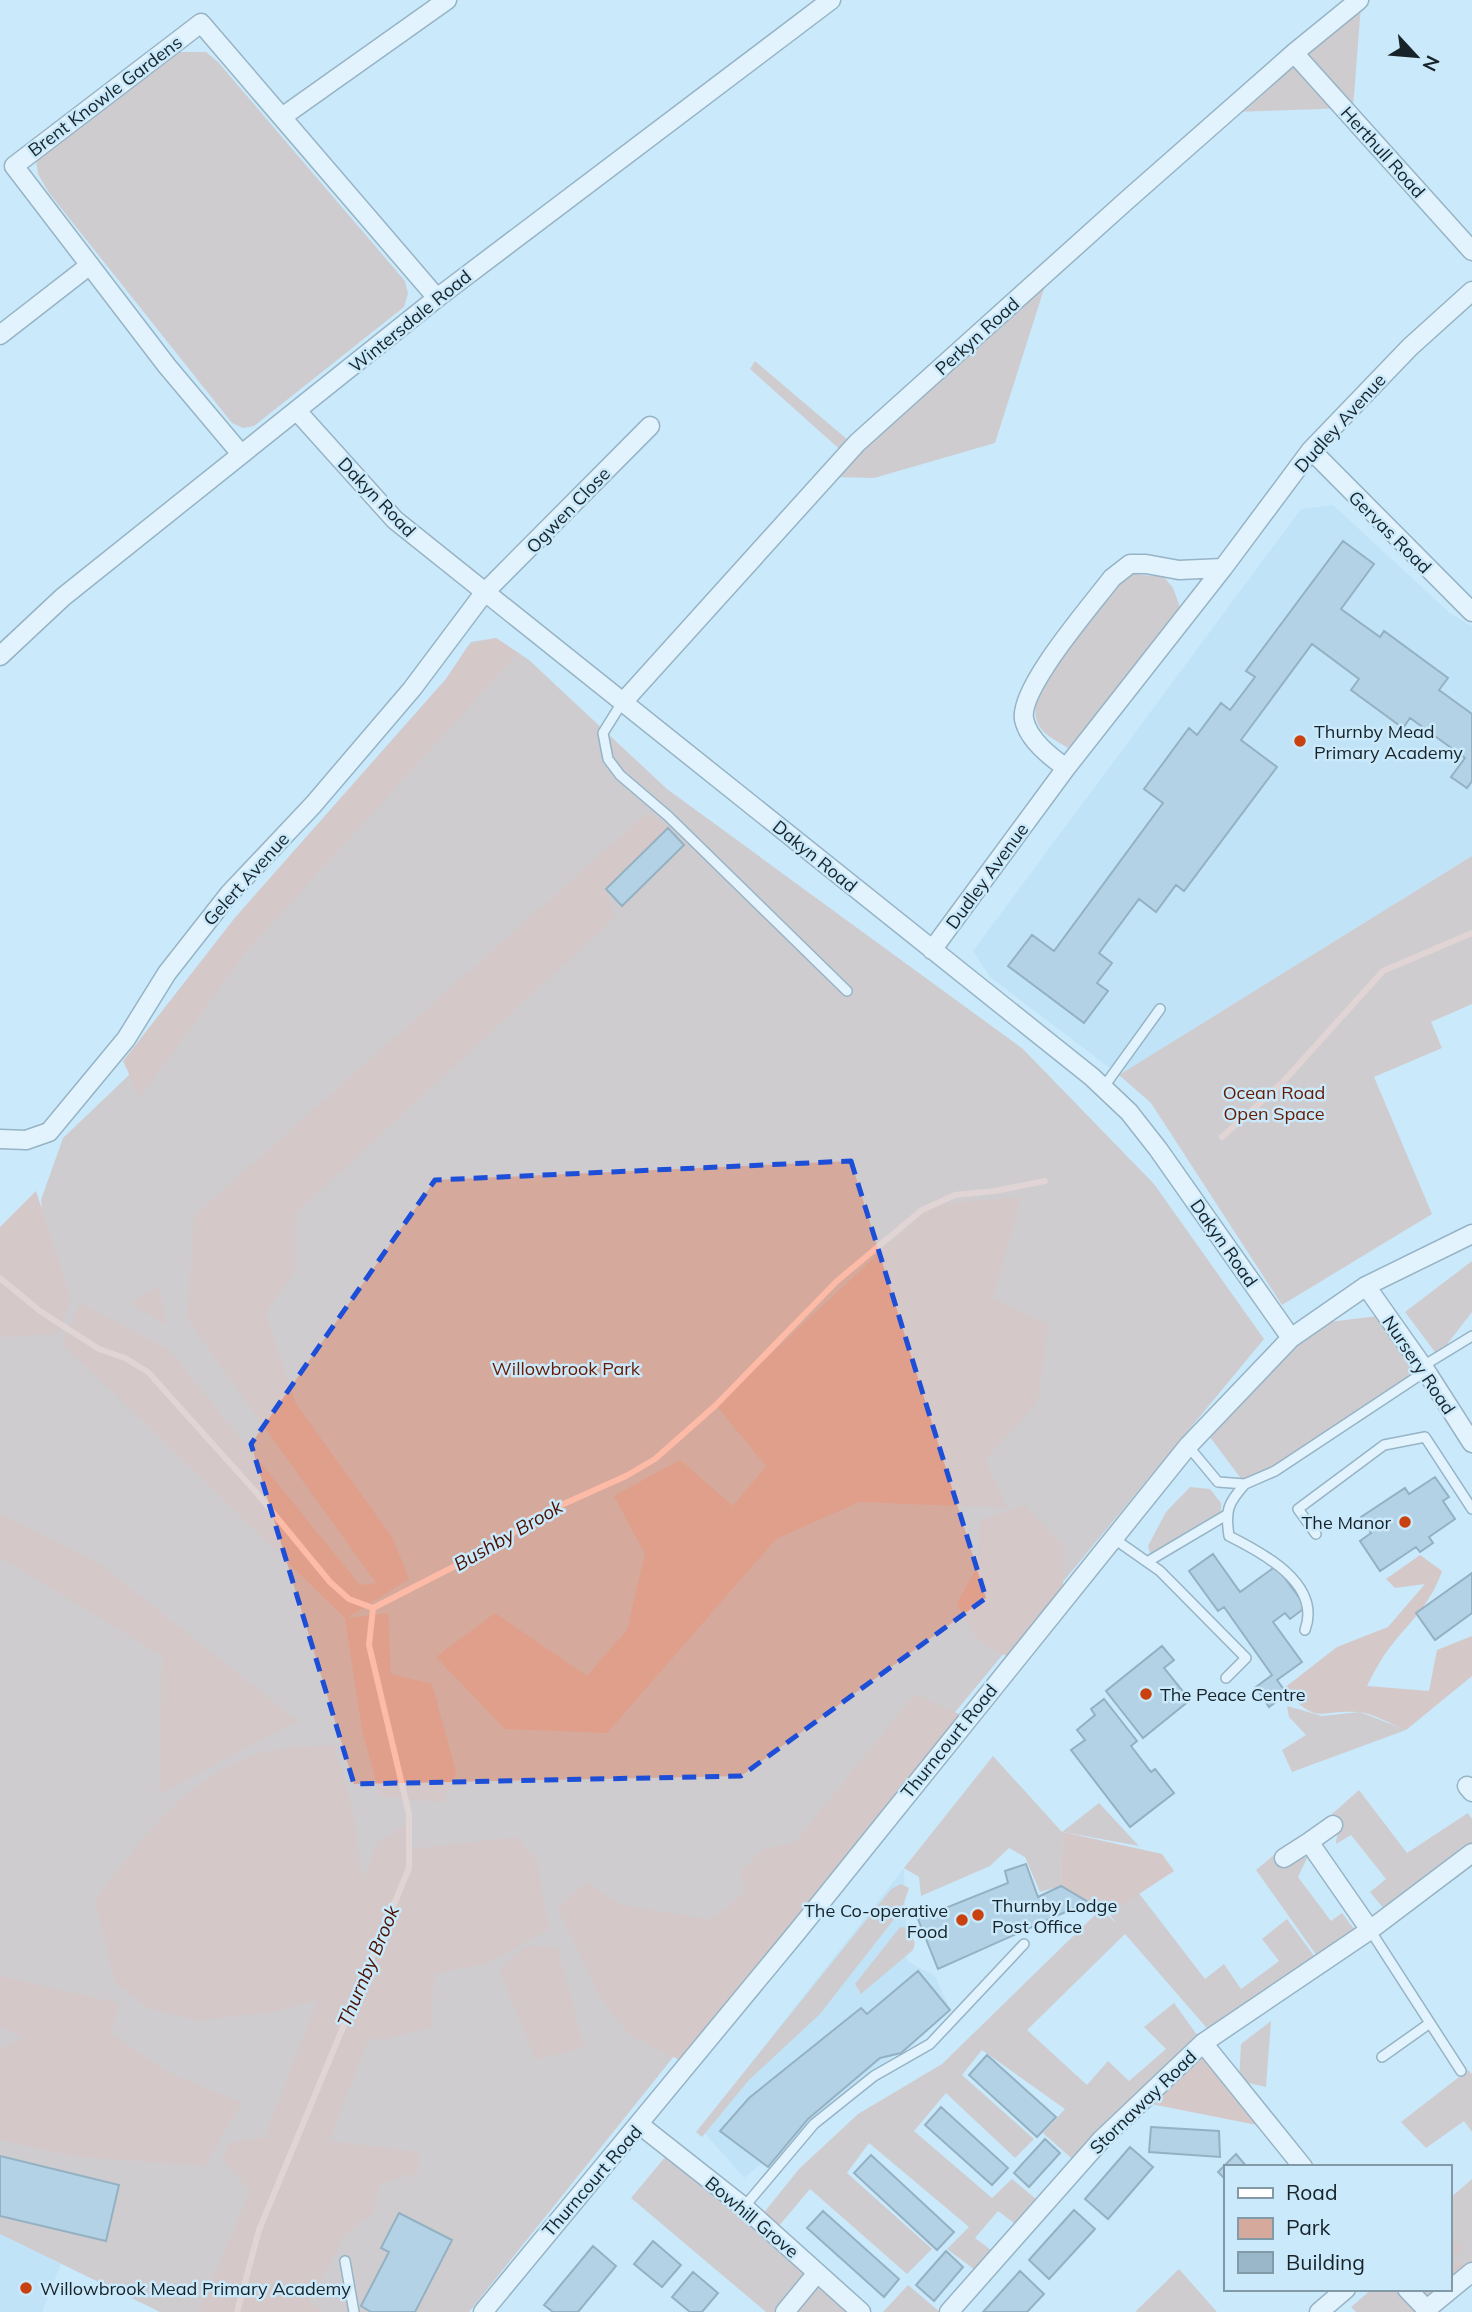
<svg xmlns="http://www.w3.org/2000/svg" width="1472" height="2312" viewBox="0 0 1472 2312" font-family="Mulish,sans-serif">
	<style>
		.built { fill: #b6dcf2 }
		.green { fill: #d5a99b }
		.forest { fill: #e09f8b }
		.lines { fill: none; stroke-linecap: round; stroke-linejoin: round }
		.stream { stroke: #fdbaa6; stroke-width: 6 }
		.building { fill: #99b7c9; stroke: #526e7e; stroke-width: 2 }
		.service-casing { stroke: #577383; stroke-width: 12 }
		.minor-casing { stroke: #577383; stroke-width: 21 }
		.service { stroke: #fff; stroke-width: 9 }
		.minor { stroke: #fff; stroke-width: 18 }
		.marked { fill: none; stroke: #1d4ed8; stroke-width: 5; stroke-dasharray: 14 9; stroke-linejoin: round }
		.poi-dot { fill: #c9410e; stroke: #cae9fb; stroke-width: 2.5 }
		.labels { text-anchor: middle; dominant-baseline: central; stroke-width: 5; stroke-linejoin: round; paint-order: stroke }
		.street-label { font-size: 18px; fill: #172329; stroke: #cae9fb }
		.poi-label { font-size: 18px; fill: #172329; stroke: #cae9fb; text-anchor: start }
		.park-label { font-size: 18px; fill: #661a00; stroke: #cae9fb }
		.water-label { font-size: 19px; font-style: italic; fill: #4c1201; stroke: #cae9fb }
	</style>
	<rect width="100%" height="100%" fill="#cae9fb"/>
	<path class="built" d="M1333 505 1451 614 1472 626V856L1119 1075 990 977 973 951 1301 509Z
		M904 1868 907 1961 935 1976 950 2010 744 2178 700 2128Z
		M0 2234 61 2264 42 2312H0Z"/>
	<path class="green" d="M1361 6 1353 108 1234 112Z
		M179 52H206L218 62 405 281 408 294 404 307 254 426 243 428 232 423 49 193 38 174 36 161 45 151Z
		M1050 270 995 443 874 478 833 477Z
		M755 361 855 446 846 455 750 369Z
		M1133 574 1164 577 1173 588 1183 615 1077 754C1048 733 1031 736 1036 694L1120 581Z
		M496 638 529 660 667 789 1023 1049 1154 1184 1264 1339 788 1914 469 2312H160L0 2234V1313L44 1232 41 1200 63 1138 151 1054 234 919 446 679 471 642Z
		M1472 856V1004L1431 1022 1442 1048 1374 1077 1432 1214 1282 1305 1151 1103 1119 1075Z
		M1472 1261V1312L1438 1356 1405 1312Z
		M1386 1315 1426 1371 1275 1471 1245 1484 1207 1433 1312 1324Z
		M1190 1487 1210 1489 1221 1503V1518L1152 1559 1148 1546 1166 1512Z
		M1287 1706 1322 1716 1360 1712 1406 1730 1292 1772 1282 1750 1306 1735 1289 1717Z
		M993 1756 1062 1832 1099 1803 1139 1846 1063 1832 1061 1886 1040 1892 1025 1857 1009 1848 990 1866 921 1896 919 1877 904 1868Z
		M1359 1790 1407 1853 1468 1813 1472 1819V1853L1389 1915 1370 1892 1386 1879 1351 1835 1336 1844 1339 1821 1331 1815Z
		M1275 1854 1283 1865 1308 1856 1298 1877 1331 1921 1342 1913 1360 1937 1322 1963 1256 1870Z
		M901 1884 909 1888 902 1909 820 2014 749 2080 702 2137 696 2132 891 1889Z
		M1138 1892 1205 1979 1224 1964 1241 1989 1279 1961 1262 1939 1287 1919 1320 1964 1212 2034 1125 1934 1027 2030 1087 2085 1108 2061 1129 2081 1166 2049 1144 2027 1174 2003 1203 2043 1079 2165 1043 2133 1065 2109 982 2050 962 2075 1034 2139 1015 2158 946 2093 914 2131 992 2198 1012 2179 1043 2205 1022 2229 998 2211 975 2238 999 2256 982 2275 947 2249 969 2227 869 2143 847 2173 932 2249 907 2274 810 2189 773 2233 758 2220 799 2169 858 2114 942 2064 1101 1909 1116 1923 1110 1915Z
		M900 1927 907 1928 915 1943 913 1950 861 1994 855 1984Z
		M1271 2021 1266 2087 1239 2081 1241 2044Z
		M1468 2070 1472 2074V2132L1464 2121 1426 2148 1401 2122Z
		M671 2150 861 2312H766L631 2198Z
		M1472 2179V2273L1428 2312H1356L1351 2307 1372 2289H1449V2199Z
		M1179 2269 1217 2312H1137L1136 2311Z
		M908 2285 940 2312H883Z"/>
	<path class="forest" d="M496 638 518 653 245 953 140 1098 123 1061 234 919 446 679 468 646Z
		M647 813 668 828 606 889 615 917 296 1213 295 1271 265 1313 296 1404 392 1537 409 1579 347 1618 388 1613 391 1674 432 1684 456 1772 443 1803 380 1796 362 1730 345 1618 62 1343 80 1303 168 1349 360 1585 376 1583 187 1319 194 1216Z
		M36 1191 71 1300 58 1334 0 1337V1227Z
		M1021 1197 993 1299 1048 1324 1038 1401 985 1460 1008 1508 859 1502 776 1539 607 1733 505 1729 436 1657 495 1613 587 1676 627 1630 645 1554 614 1496 680 1460 733 1506 766 1466 716 1405 931 1205Z
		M159 1286 167 1326 130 1303Z
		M1025 1505 1063 1545V1599L1008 1657 976 1639 957 1603 977 1568 980 1520Z
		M0 1513 100 1564 298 1721 159 1794 162 1656 0 1557Z
		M1420 1555 1442 1571C1429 1609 1404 1626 1383 1657 1377 1666 1372 1676 1367 1686L1429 1691 1437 1650 1472 1636V1676L1406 1730C1392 1725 1373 1713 1358 1712 1315 1709 1321 1727 1283 1689L1337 1647 1388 1627 1425 1584 1395 1588 1386 1579Z
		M915 1694 961 1715 685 2063 629 2034 601 1999 558 1908 586 1882 620 1904 710 1920 745 1892 741 1871 763 1849 795 1842Z
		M334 1745 354 1815 362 1882 378 1842 410 1822 411 1849 517 1837 536 1859 549 1929 488 1963 434 1974 432 2027 383 2040 369 2038 329 2141 419 2152 418 2173 379 2184 374 2212 344 2236 309 2302 325 2312H199L250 2191 222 2158 231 2142 278 2136 266 2133 318 2000 278 2011 198 2021 146 2008 114 1980 95 1900C141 1841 184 1777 260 1753 282 1746 311 1747 334 1745Z
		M1063 1832 1162 1854 1174 1871 1107 1915 1061 1886Z
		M526 1946 557 1947 584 2047 536 2060 499 1970Z
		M0 1976 118 2003 112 2034 169 2073 242 2103 204 2166 72 2156 0 2140V2049L24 2037 0 2027Z
		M1203 2043 1272 2128 1141 2102Z
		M1452 2237 1463 2248 1451 2260 1466 2265 1463 2275 1449 2276Z"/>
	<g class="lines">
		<path class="stream" d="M1222 1137 1282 1083 1383 971 1472 933
			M0 1278 40 1311 99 1349 125 1358 148 1372 255 1491 330 1582 349 1599 373 1608 502 1542 530 1519 626 1476 655 1459 716 1405 837 1281 922 1210 955 1195 995 1191 1045 1181
			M237 2312 259 2230 409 1868V1814L369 1645 373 1608"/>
	</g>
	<path class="building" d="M1343 541 1374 564 1341 609 1380 637 1384 631 1448 678 1439 690 1472 714V781L1467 788 1451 777 1465 758 1410 718 1403 728 1351 690 1359 679 1312 644 1241 740 1277 767 1184 891 1176 885 1156 912 1139 899 1099 953 1112 963 1097 983 1108 991 1084 1023 1008 966 1032 935 1054 951 1163 803 1144 789 1189 728 1197 735 1221 703 1230 710 1255 677 1246 671Z
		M668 828 684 845 622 906 606 889Z
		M1435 1477 1449 1497 1443 1501 1455 1519 1429 1537 1433 1543 1420 1552 1416 1547 1380 1571 1360 1541 1371 1533 1361 1517 1405 1488 1409 1494Z
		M1213 1554 1240 1592 1276 1566 1306 1607 1290 1619 1285 1613 1273 1622 1302 1662 1277 1680 1287 1694 1269 1707 1256 1687 1272 1675 1224 1607 1218 1611 1189 1571Z
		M1472 1573V1613L1435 1640 1416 1613Z
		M1162 1646 1174 1660 1164 1668 1190 1700 1143 1738 1106 1691Z
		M1104 1699 1137 1741 1131 1746 1151 1772 1155 1769 1174 1793 1130 1827 1071 1750 1085 1740 1077 1730 1095 1715 1091 1709Z
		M1026 1864 1038 1897 1061 1886 1088 1902 938 1969 918 1919 1008 1883 1005 1871Z
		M918 1971 950 2010 901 2053 880 2058 808 2119 768 2167 720 2131 749 2098 861 2008 867 2014Z
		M987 2055 1056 2117 1037 2137 969 2075Z
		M941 2107 1008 2168 992 2185 925 2125Z
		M1151 2127 1219 2131 1220 2157 1149 2152Z
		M1045 2139 1060 2153 1029 2187 1014 2173Z
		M1130 2147 1153 2167 1108 2219 1085 2199Z
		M1236 2154 1247 2167H1225V2179L1218 2172Z
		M871 2155 954 2232 937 2250 854 2173Z
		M0 2156 119 2185 106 2241 0 2216Z
		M1074 2210 1095 2229 1049 2279 1029 2260Z
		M823 2211 899 2279 884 2297 807 2228Z
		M399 2213 452 2240 415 2312H371L361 2306 389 2252 381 2248Z
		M653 2241 681 2265 662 2287 634 2264Z
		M593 2246 616 2266 578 2312H553L544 2305Z
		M946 2251 963 2267 934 2301 916 2285Z
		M1020 2271 1044 2294 1027 2312H983Z
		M693 2272 718 2293 702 2312H690L672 2297Z"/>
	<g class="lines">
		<defs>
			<path id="service" d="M623 701 603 733 608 759 620 775 668 816 847 991
				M1103 1088 1160 1009
				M1423 1366 1472 1336
				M1188 1446 1218 1482 1245 1484 1275 1471 1426 1371
				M1245 1484C1228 1503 1225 1510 1229 1536 1263 1553 1322 1584 1305 1630
				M1316 1534 1298 1509 1384 1445 1425 1437 1472 1509
				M1113 1538 1160 1571 1246 1658 1226 1678
				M1147 1562 1228 1514
				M1370 1930 1461 2071
				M1382 2057 1430 2023
				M744 2207 814 2124 874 2076 930 2044 1024 1944
				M345 2261 354 2312"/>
			<path id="minor" d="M1294 53 1472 251
				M282 117 447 0
				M0 335 90 265
				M297 411 395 520 1092 1077 1129 1112 1158 1149 1291 1338
				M1311 450 1472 612
				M241 454 167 366 14 166 201 23 437 298
				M0 656 63 597 437 298 831 0
				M624 701 857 443 1126 201 1294 53 1359 0
				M1066 768C1051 757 1028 740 1024 719 1019 688 1091 606 1112 578L1130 564H1146L1179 570 1223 568
				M932 950 1066 768 1223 568 1311 450 1410 347 1472 291
				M0 1139 26 1140 49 1132 126 1039 167 973 229 894 313 805 412 689 484 593 650 426
				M1366 1286 1426 1371 1472 1443
				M1467 1786 1472 1792
				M1309 1842 1333 1825
				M1284 1858 1309 1842 1370 1930
				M1203 2043 1303 2167
				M640 2125 744 2207 861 2312
				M1407 2289 1429 2312
				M1427 2309 1472 2272
				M483 2312 797 1932 1188 1446 1291 1338 1366 1286 1472 1234
				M785 2312 817 2273
				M949 2312 1102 2139 1203 2043 1370 1930 1472 1853
				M1319 2312 1346 2289"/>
		</defs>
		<use href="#service" class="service-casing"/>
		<use href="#minor" class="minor-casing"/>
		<use href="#service" class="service"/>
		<use href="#minor" class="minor"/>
	</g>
	<path d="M0 0H1472V2312H0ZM851 1161 986 1598 741 1776 354 1784 251 1444 435 1180Z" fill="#cae9fb" fill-opacity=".55" fill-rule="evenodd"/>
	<path class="marked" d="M851 1161 986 1598 741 1776 354 1784 251 1444 435 1180Z"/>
	<g class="poi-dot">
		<circle cx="1300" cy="741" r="7"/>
		<circle cx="1405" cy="1522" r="7"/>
		<circle cx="1146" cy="1694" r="7"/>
		<circle cx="978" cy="1915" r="7"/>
		<circle cx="962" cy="1920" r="7"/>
		<circle cx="26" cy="2288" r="7"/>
	</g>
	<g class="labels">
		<g class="street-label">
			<text transform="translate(105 96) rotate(-37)">Brent Knowle Gardens</text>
			<text transform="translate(1383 152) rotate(48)">Herthull Road</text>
			<text transform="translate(410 321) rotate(-39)">Wintersdale Road</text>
			<text transform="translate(977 336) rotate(-42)">Perkyn Road</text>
			<text transform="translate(1340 423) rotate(-48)">Dudley Avenue</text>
			<text transform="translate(377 497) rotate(46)">Dakyn Road</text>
			<text transform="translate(568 510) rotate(-46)">Ogwen Close</text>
			<text transform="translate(1390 532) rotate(45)">Gervas Road</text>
			<text transform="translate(815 856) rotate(39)">Dakyn Road</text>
			<text transform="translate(987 876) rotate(-54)">Dudley Avenue</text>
			<text transform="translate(246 879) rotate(-48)">Gelert Avenue</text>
			<text transform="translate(1224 1243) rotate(55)">Dakyn Road</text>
			<text transform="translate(1419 1365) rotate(56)">Nursery Road</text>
			<text transform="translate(949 1741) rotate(-51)">Thurncourt Road</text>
			<text transform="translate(1143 2102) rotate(-44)">Stornaway Road</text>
			<text transform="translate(592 2181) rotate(-49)">Thurncourt Road</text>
			<text transform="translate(752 2217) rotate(40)">Bowhill Grove</text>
		</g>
		<g class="poi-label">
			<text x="1314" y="731">Thurnby Mead<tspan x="1314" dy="21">Primary Academy</tspan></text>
			<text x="1391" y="1522" text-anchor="end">The Manor</text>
			<text x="1160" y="1694">The Peace Centre</text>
			<text x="992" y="1905">Thurnby Lodge<tspan x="992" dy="21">Post Office</tspan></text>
			<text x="948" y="1910" text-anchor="end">The Co-operative<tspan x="948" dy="21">Food</tspan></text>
			<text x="40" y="2288">Willowbrook Mead Primary Academy</text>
		</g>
		<g class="park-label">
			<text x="1274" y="1092">Ocean Road<tspan x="1274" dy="21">Open Space</tspan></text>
			<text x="566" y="1368">Willowbrook Park</text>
		</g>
		<g class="water-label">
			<text transform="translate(508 1535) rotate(-30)">Bushby Brook</text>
			<text transform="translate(368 1966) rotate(-67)">Thurnby Brook</text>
		</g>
	</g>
	<rect x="1224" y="2165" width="228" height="126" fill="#cae9fb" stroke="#829aa7" stroke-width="2"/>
	<rect x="1238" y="2188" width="35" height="10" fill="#ffffff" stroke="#829aa7" stroke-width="2"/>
	<text x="1286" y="2200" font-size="21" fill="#172329">Road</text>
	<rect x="1238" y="2218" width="35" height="21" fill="#d5a99b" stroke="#829aa7" stroke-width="2"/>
	<text x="1286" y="2235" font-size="21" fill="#172329">Park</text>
	<rect x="1238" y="2252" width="35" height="21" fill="#99b7c9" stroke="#829aa7" stroke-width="2"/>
	<text x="1286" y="2270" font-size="21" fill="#172329">Building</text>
	<g transform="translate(1416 56) rotate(116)" stroke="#cae9fb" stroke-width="5" paint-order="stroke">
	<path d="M0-5L12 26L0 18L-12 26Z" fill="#172329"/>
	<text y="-10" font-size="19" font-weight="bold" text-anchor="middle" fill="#172329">N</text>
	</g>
</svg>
